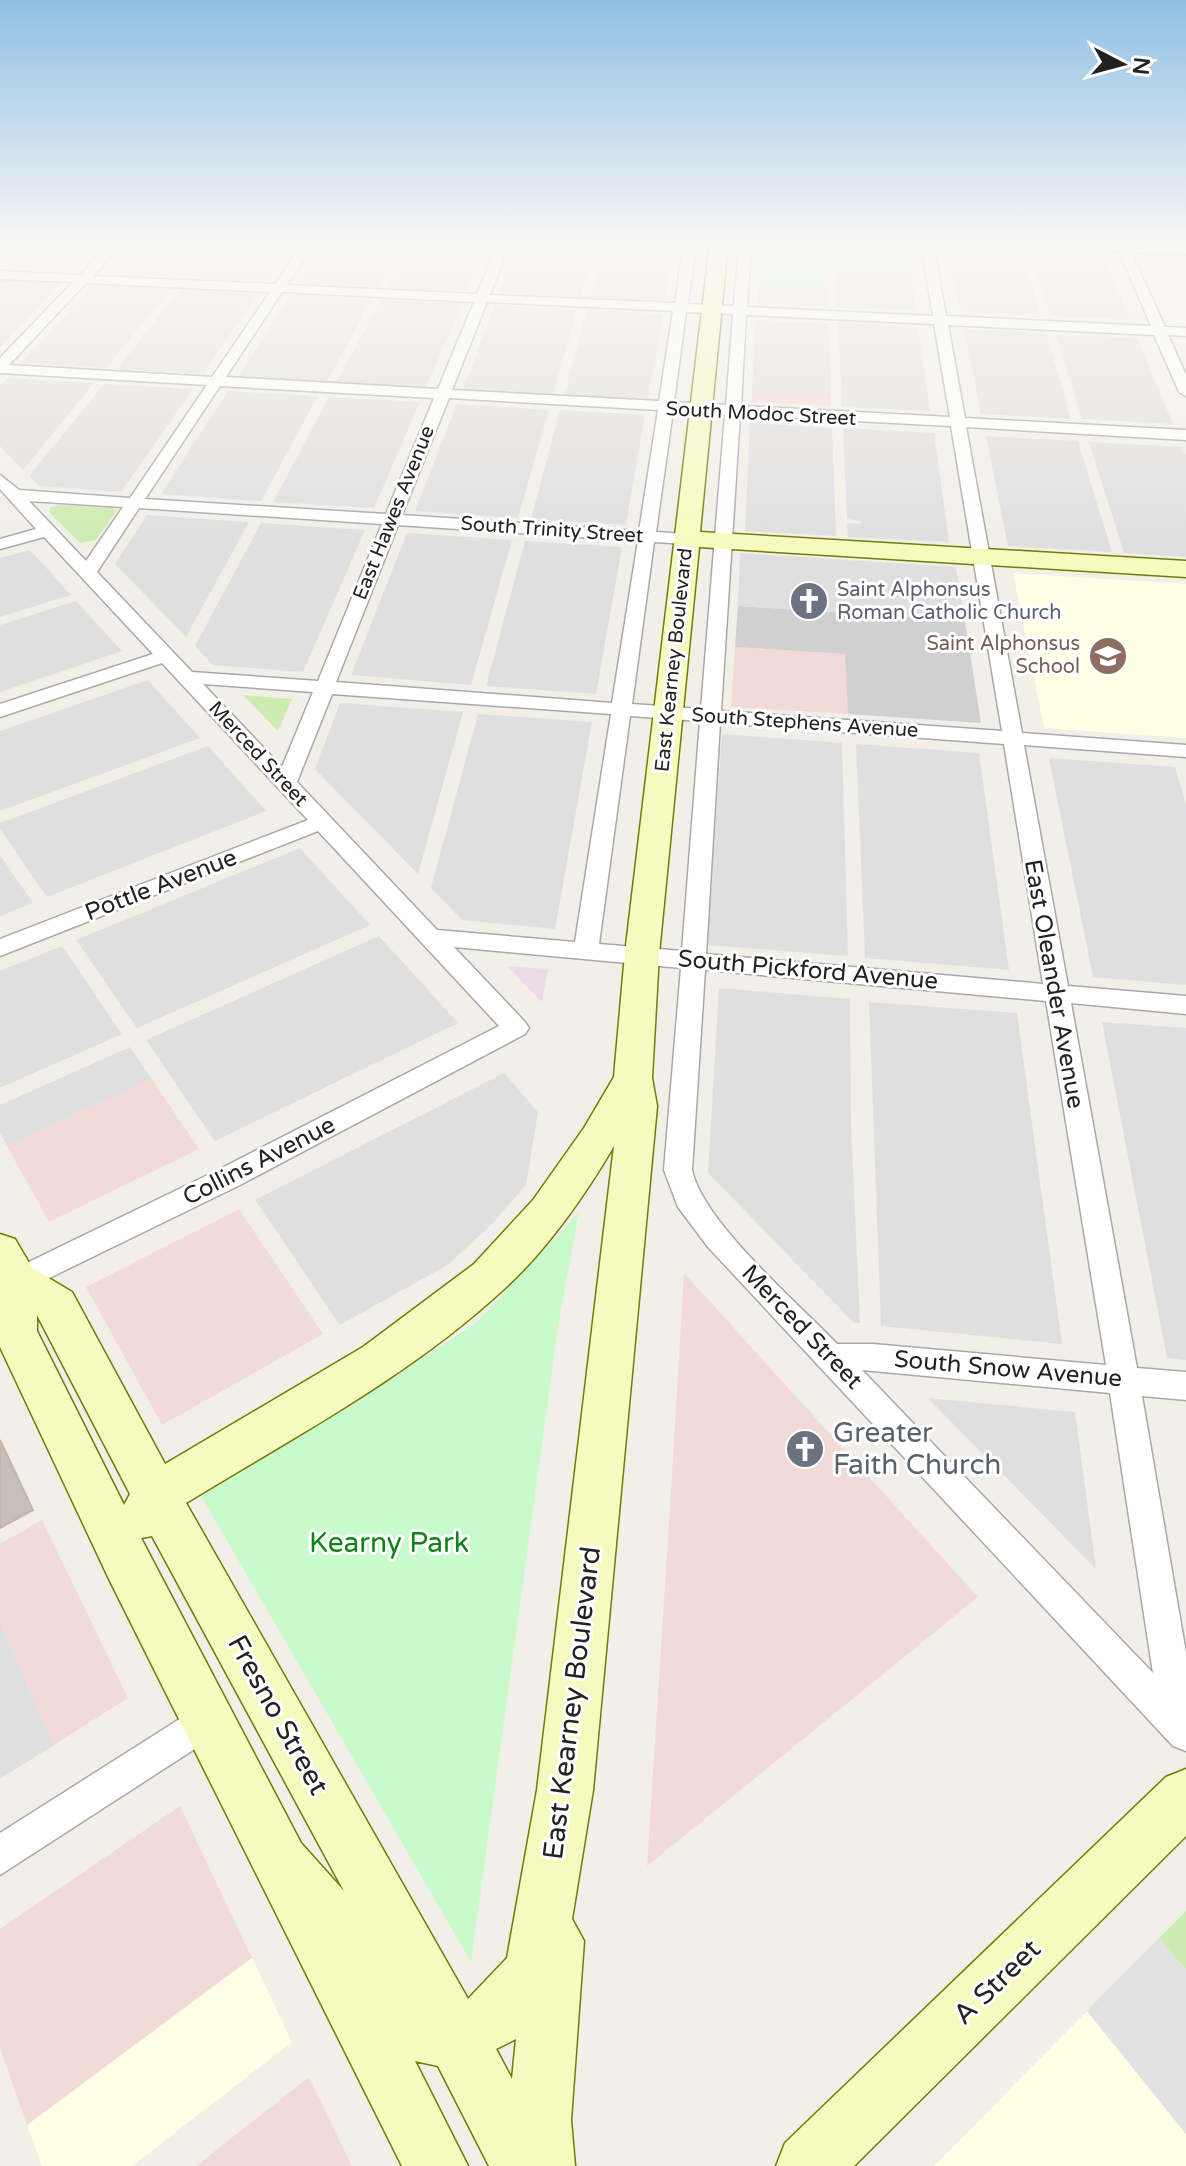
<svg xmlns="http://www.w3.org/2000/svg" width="1186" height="2166" viewBox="0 0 1186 2166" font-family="'Varela Round',sans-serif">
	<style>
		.residential { fill: #e0dfdf }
		.commercial { fill: #f2dad9 }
		.industrial { fill: #ebdbe8 }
		.education { fill: #ffffe5 }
		.religious { fill: #d0d0d0 }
		.grass { fill: #cdebb0 }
		.park { fill: #c8facc }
		.parking { fill: #e2e2e2 }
		.building { fill: #c7bfb8; stroke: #c4b6ab; stroke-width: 2 }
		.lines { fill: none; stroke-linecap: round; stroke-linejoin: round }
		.street-casing { stroke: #a9a9a9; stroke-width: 3 }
		.secondary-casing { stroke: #707d05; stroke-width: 3 }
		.street { fill: #fff; fill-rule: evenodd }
		.secondary { fill: #f7fabf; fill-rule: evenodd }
		.labels { text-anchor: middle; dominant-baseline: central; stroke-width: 6; stroke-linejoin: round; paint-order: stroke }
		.far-street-label { font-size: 20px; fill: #222; stroke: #fff }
		.far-worship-label { font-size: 20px; fill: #5b616d; stroke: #fff; text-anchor: start }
		.far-education-label { font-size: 20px; fill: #785e54; stroke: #fff; text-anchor: end }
		.street-label { font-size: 24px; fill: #222; stroke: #fff }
		.near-worship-label { font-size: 28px; fill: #5b616d; stroke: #fff; text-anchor: start }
		.near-park-label { font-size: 28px; fill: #0c8416; stroke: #fff }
		.near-street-label { font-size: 28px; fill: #222; stroke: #fff }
	</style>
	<rect width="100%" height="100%" fill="#f2efe9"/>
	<path class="residential" d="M24 243H101L73 272 0 268Z
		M132 243H209L181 277 104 273Z
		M218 243H295L268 281 190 278Z
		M325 243H402L378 287 299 283Z
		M412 243H488L467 292 388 288Z
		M519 243H596L581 297 499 293Z
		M605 243H675L664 302 590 298Z
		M947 245 1020 248 1041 316 961 312Z
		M1028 248 1102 252 1130 320 1050 316Z
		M1145 253 1186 255V271L1152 270Z
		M835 267 910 271 916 310 837 307Z
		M0 280 62 283 0 348Z
		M93 285 171 289 106 368 21 363Z
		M758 286 827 289 828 306 757 303Z
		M181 289 259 293 203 374 117 369Z
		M291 295 372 299 327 381 238 376Z
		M381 300 462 304 426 387 337 382Z
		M495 305 577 310 553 394 463 389Z
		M587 310 663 314 648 399 564 395Z
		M756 320 828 323 831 393 752 389Z
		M838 323 918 327 930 411 842 407Z
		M964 329 1046 333 1071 419 981 414Z
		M1055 334 1137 338 1173 424 1082 419Z
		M7 378 94 383 23 470 0 446V386Z
		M104 384 193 389 121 492 39 486 29 476Z
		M228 391 318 396 261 501 161 494Z
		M329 397 420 402 374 508 273 502Z
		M457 404 549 410 518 518 415 511Z
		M560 410 645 415 626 525 531 519Z
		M750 423 832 428 836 536 745 531Z
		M843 428 934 433 949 542 848 537 847 523 861 524V521L847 519Z
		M986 436 1078 441 1112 552 1008 546Z
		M1089 442 1182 447 1186 455V557L1124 553Z
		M147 515 249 522 186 637 115 564Z
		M261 523 365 530 303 672 213 665 195 646Z
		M407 533 512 540 471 685 351 675Z
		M525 541 622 547 596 694 486 686Z
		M30 550 71 595 0 617V558Z
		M740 553 956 567 965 621 738 606Z
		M76 601 122 651 0 692V625Z
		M148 680 200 738 0 811V731Z
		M340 703 463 712 418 874 315 769Z
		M478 714 592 722 555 929 462 920 431 888Z
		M722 734 842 743 848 956 707 945Z
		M856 744 979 753 1009 970 865 958Z
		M208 746 266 811 47 897 0 829V823Z
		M1049 758 1175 767 1186 805V985L1093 977Z
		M300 848 370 925 137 1028 76 940Z
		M0 855 33 903 0 916Z
		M379 936 458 1023 215 1141 146 1040Z
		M62 946 122 1034 0 1088V971Z
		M719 988 850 999 851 1124 860 1323H854L708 1173Z
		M869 1002 1017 1013 1062 1344 881 1326Z
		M1102 1022 1186 1028V1360L1167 1358Z
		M130 1047 152 1079 7 1146 0 1133V1105Z
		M504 1073 538 1112 526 1185 492 1224 449 1264 340 1325 255 1200Z
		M928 1398 1075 1412 1096 1569Z
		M0 1621 54 1745 0 1779Z"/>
	<path class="commercial" d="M752 389 831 393V406L752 402Z
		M735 647 846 654 848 714 731 707Z
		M152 1079 199 1149 49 1222 7 1146Z
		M239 1209 323 1334 162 1425 86 1287Z
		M684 1273 978 1597 647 1866 670 1507Z
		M42 1520 128 1698 54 1745 0 1621V1544Z
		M180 1806 252 1958 27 2125 0 2048V1929Z
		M309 2077 352 2166H196Z"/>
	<path class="industrial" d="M507 966 548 969 542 1002Z"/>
	<path class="education" d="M1013 573 1186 584V738L1044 728Z
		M252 1958 292 2042 132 2166H42L27 2125Z
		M1087 2011 1186 2134V2166H934Z"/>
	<path class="religious" d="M738 606 965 621 981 723 848 714 845 654 735 647Z"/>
	<path class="grass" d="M61 505 114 508 117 510 96 540 80 543 49 512 51 507Z
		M243 695 292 699 278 731Z
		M1186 1911V1970L1159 1938Z"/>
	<path class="park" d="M761 243H826L827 289 758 286Z
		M834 243H906L910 271 835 267Z
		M579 1212 558 1327 471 1962 200 1494 326 1419 475 1324Z"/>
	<path class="parking" d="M1159 1938 1186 1969V2134L1087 2011Z"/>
	<path class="building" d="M0 1440 33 1510 0 1528Z"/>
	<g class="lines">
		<defs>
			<path id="street" d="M111 243H123L93 276 275 284 303 243H315L287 285 477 294 498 243H510L490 295 675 303 684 243H696L688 304 734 306 739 243H751L747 307 933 316 921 243H933L946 316 1151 326 1117 246 1127 243 1165 327 1186 328V336L1168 335 1186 375V396L1179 392 1154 335 948 325 965 418 1186 430V440L966 427 1022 733 1186 745V757L1024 745 1068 986 1186 996V1014L1071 1003 1137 1368 1186 1372V1400L1142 1396 1186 1653V1751L1173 1746 708 1247 678 1207 664 1170 681 968 454 947 525 1022 529 1028 525 1034 238 1186 0 1302V1276L218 1170 499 1026 318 831 0 956V939L308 820 162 663 0 717V704L153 654 44 537 0 549V539L36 529 0 489V475L19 490 130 498 207 385 0 373V358L73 282 0 279V271L80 275ZM86 283 270 292 212 377 9 365ZM282 292 474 302 438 389 226 377ZM487 302 673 311 659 401 452 390ZM686 312 733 314 726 405 674 402ZM746 315 934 324 950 417 741 406ZM220 386 434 398 386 514 145 499ZM449 398 658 410 639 531 402 515ZM673 411 725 414 701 709 632 704 654 542 686 544 694 539 686 534 656 532ZM740 415 951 426 1002 731 721 711ZM29 501 123 507 86 561ZM139 508 382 524 318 681 192 672 97 572ZM398 525 638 541 612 703 336 682ZM203 684 313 692 282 767ZM332 694 611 714 575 942 437 930 297 782ZM630 716 700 721 682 951 599 944ZM720 723 1004 744 1043 984 706 954ZM705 970 1046 1001 1106 1365 873 1344H837C798 1303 703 1222 692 1170ZM862 1370 1110 1393 1153 1673Z
				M208 1701 221 1706 226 1719 221 1732 0 1875V1833Z"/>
			<path id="secondary" d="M710 243H728L700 532 1186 561V577L699 547 659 954 652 1078 657 1106 593 1790 572 1919 584 1941 571 2120 575 2166H489L438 2066 415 2061 468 2166H402L109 1579 0 1347V1234L15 1239 32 1268 72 1292 165 1464 363 1347 474 1264 533 1200 584 1128 614 1077 625 954ZM614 1146 537 1790 507 1958 468 1999 186 1503C294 1437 410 1376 503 1290 547 1250 584 1197 614 1146ZM37 1315 130 1494 124 1505 37 1331ZM152 1536 344 1891 301 1843 141 1538ZM516 2039 512 2079 496 2049Z
				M1035 243 1186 244V254L1044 248Z
				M1186 1769V1836L854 2166H776L785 2143 1166 1777Z"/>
		</defs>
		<use href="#street" class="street-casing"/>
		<use href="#secondary" class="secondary-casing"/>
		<use href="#street" class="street"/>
		<use href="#secondary" class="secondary"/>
	</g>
	<linearGradient id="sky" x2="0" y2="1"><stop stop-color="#8fc0e4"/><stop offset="0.45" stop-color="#f9f8f5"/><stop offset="1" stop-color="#f9f8f5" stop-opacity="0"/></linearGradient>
	<rect width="1186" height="546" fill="url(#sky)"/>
	<defs>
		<symbol id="church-disc" viewBox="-11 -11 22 22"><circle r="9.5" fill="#6b7280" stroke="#fff"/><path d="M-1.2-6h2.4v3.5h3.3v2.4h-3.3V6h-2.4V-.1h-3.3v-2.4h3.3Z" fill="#fff"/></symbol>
		<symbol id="school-disc" viewBox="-11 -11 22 22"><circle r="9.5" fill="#8d6e63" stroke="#fff"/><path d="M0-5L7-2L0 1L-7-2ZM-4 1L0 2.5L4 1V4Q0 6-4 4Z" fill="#fff"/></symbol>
	</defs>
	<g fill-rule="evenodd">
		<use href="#church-disc" x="787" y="579" width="44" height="44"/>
		<use href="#school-disc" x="1086" y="634" width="44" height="44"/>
		<use href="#church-disc" x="783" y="1427" width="44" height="44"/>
	</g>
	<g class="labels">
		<g class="far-street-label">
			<text transform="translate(761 414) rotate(3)">South Modoc Street</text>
			<text transform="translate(394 513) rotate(-68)">East Hawes Avenue</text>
			<text transform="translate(552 530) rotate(4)">South Trinity Street</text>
			<text transform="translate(674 660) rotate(-84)">East Kearney Boulevard</text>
			<text transform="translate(805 723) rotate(4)">South Stephens Avenue</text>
			<text transform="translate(258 754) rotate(47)">Merced Street</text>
		</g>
		<g class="far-worship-label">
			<text x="837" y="590">Saint Alphonsus<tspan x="837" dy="23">Roman Catholic Church</tspan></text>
		</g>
		<g class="far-education-label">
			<text x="1080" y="644">Saint Alphonsus<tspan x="1080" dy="23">School</tspan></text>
		</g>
		<g class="street-label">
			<text transform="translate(161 885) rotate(-21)">Pottle Avenue</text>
			<text transform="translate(808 970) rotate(5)">South Pickford Avenue</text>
			<text transform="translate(1054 984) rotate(80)">East Oleander Avenue</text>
			<text transform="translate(259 1161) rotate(-27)">Collins Avenue</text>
			<text transform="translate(802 1327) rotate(46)">Merced Street</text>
			<text transform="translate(1008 1369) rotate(5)">South Snow Avenue</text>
		</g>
		<g class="near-worship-label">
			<text x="833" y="1433">Greater<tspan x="833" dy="32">Faith Church</tspan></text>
		</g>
		<g class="near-park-label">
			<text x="389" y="1543">Kearny Park</text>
		</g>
		<g class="near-street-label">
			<text transform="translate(572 1703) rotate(-83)">East Kearney Boulevard</text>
			<text transform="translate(278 1715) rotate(61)">Fresno Street</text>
			<text transform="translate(997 1982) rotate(-44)">A Street</text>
		</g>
	</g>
	<g transform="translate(1122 64) rotate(96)" stroke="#ffffff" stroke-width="6" paint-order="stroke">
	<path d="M0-6L14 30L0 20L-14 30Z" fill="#222222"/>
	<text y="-12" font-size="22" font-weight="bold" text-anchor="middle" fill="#222222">N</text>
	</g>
</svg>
